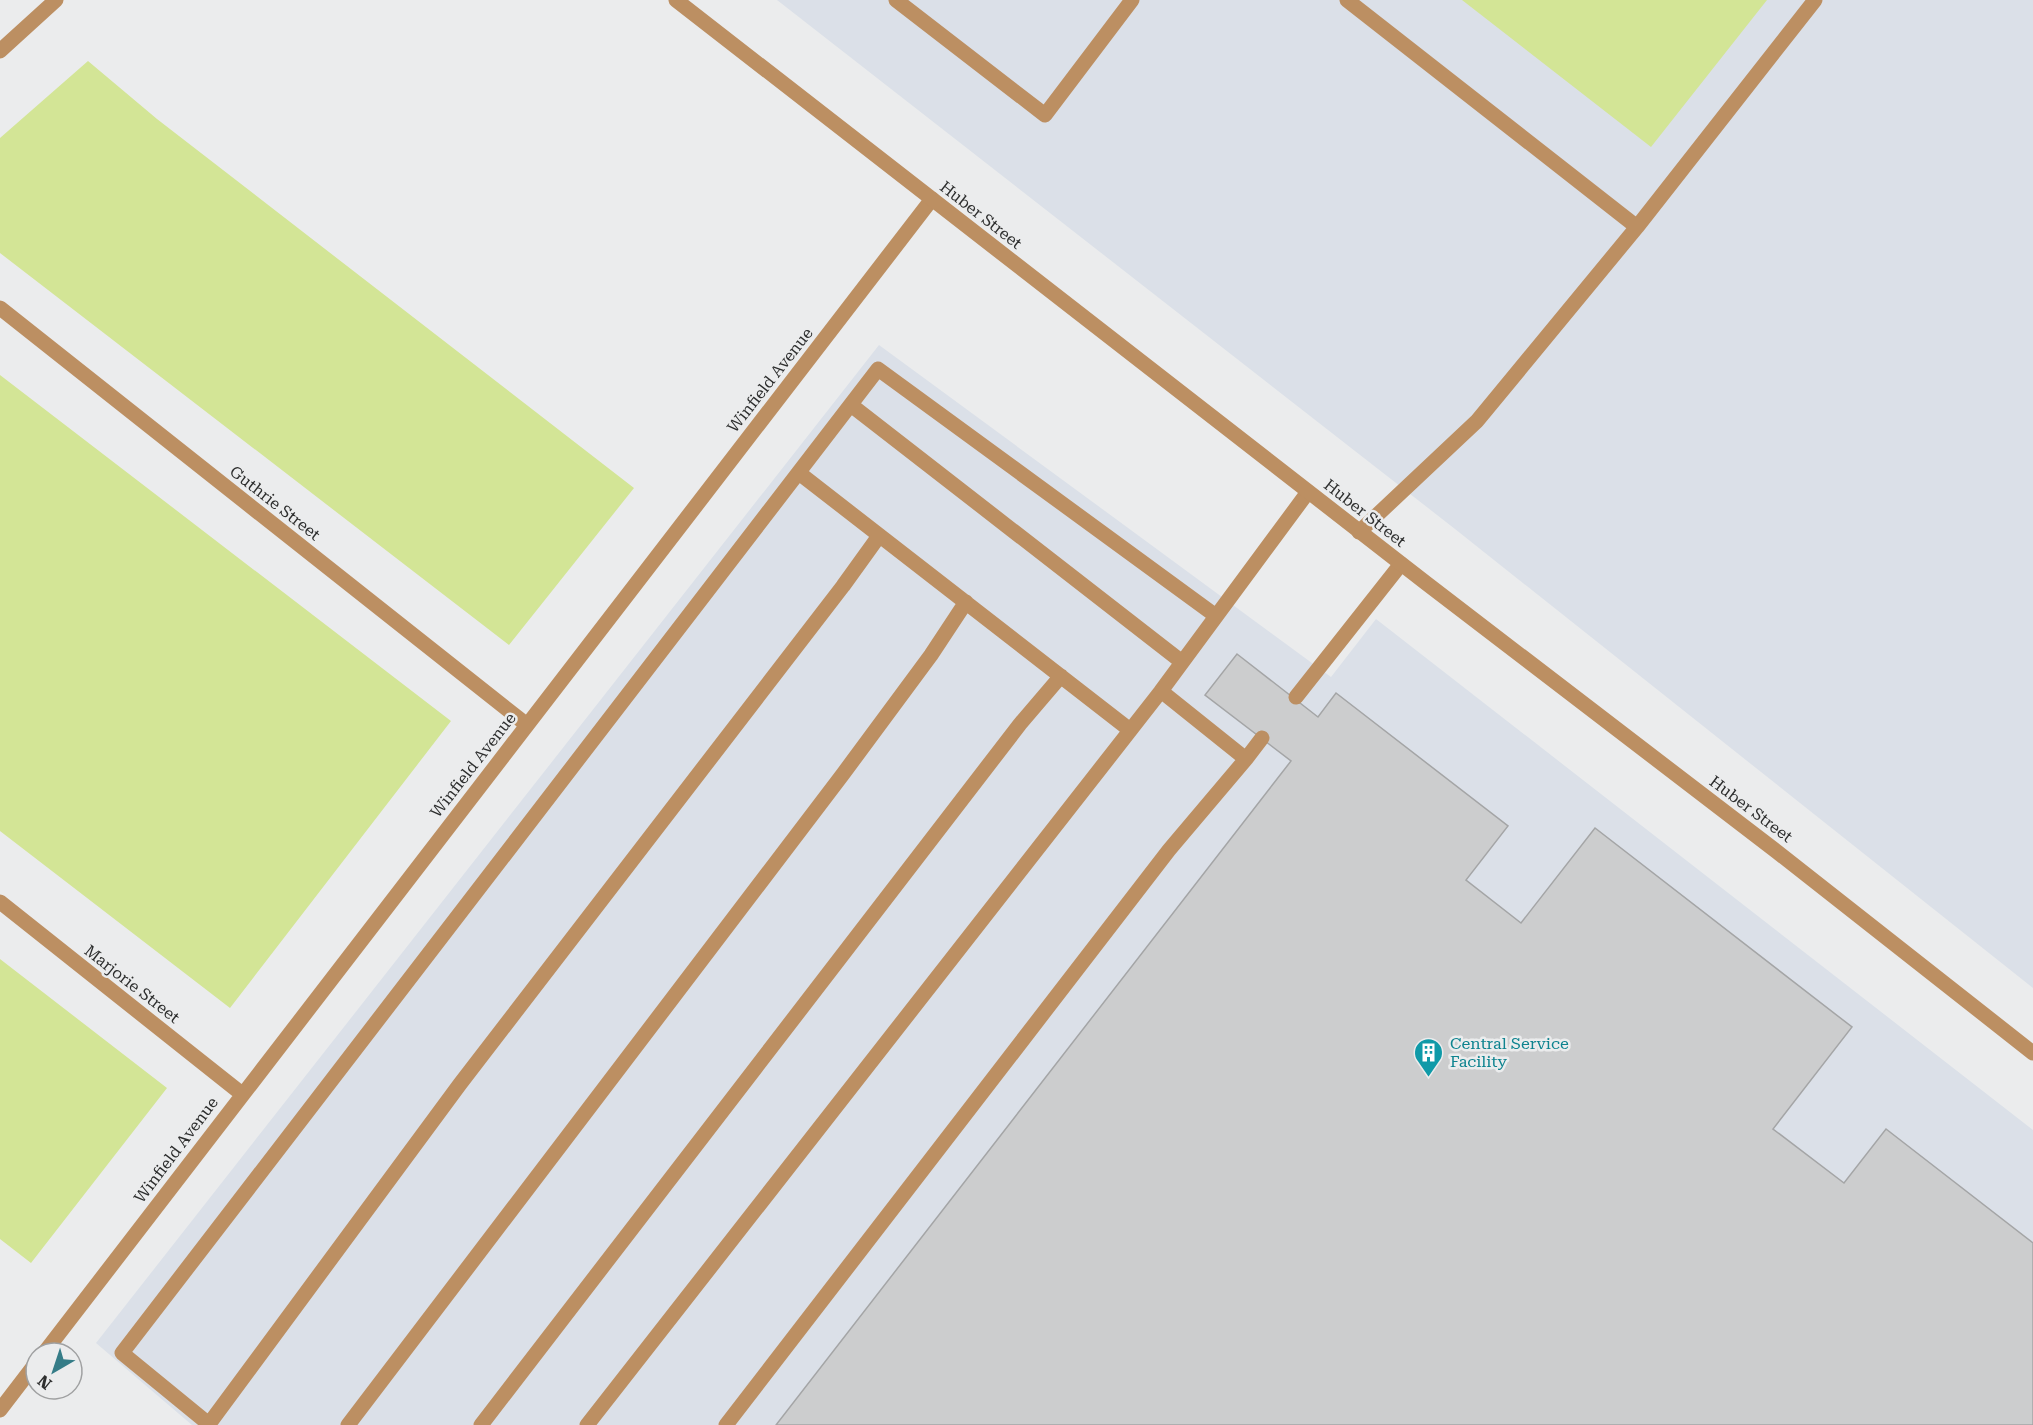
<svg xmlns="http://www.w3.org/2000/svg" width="2033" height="1425" viewBox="0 0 2033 1425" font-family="'Roboto Serif',serif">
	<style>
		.built { fill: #dbe0e8 }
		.green { fill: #d3e596 }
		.building { fill: #cccdce; stroke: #a4a5a6; stroke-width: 1.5 }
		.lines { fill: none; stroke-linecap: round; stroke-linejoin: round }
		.service { stroke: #bc8f62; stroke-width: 15 }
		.minor { stroke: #bc8f62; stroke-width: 15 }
		.labels { text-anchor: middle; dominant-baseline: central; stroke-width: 5; stroke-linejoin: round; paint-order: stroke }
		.street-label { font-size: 16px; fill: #2d2e2e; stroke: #ebeced }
		.culture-label { font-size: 16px; fill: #0d838f; stroke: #ebeced; text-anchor: start }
	</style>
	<rect width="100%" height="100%" fill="#ebeced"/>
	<path class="built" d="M777 0H2033V988L1455 529Z
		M879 345 1331 677 1376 619 2033 1130V1425H192L96 1343Z"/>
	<path class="green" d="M1462 0H1767L1651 147Z
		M88 61 157 119 634 488 509 645 0 253V138Z
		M0 375 451 721 230 1008 0 831Z
		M0 959 167 1088 31 1263 0 1239Z"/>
	<path class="building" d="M1237 654 1318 717 1336 693 1508 826 1466 880 1521 923 1595 828 1852 1027 1773 1129 1844 1183 1886 1129 2033 1243V1425H776L1291 761 1205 695Z"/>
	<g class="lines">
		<path class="service" d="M896 0 1045 115 1132 0
			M1347 0 1637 227
			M0 308 527 725
			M851 405 1182 662
			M799 473 1130 730
			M1359 532 1477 421 1637 227 1815 0
			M1296 697 1401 564
			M1246 759 1262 738
			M0 902 242 1094
			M44 1353 932 199
			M0 1410 36 1363
			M209 1424 460 1084 843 586 879 536
			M210 1425 122 1353 878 369 1216 616
			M348 1425 843 774 931 655 966 602
			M481 1425 1020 724 1061 676
			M587 1425 1161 691
			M726 1425 1169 850 1246 759 1161 691 1308 492"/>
		<path class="minor" d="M676 0 1426 583 1776 851 2033 1053
			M0 51 56 0"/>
	</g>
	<defs>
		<symbol id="building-pin" viewBox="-11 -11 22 30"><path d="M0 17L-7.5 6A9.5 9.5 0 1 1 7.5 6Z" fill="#0f9aa8" stroke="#ebeced"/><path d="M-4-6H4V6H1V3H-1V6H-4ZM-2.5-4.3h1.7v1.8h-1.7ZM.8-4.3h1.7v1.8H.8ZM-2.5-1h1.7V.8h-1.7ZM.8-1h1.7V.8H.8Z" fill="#fff"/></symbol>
	</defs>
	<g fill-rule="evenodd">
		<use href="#building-pin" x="1412" y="1036" width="33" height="45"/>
	</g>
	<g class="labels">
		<g class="street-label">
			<text transform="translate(981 215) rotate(38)">Huber Street</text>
			<text transform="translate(770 380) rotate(-52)">Winfield Avenue</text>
			<text transform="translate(275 503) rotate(38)">Guthrie Street</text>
			<text transform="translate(1365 513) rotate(38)">Huber Street</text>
			<text transform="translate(473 765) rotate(-52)">Winfield Avenue</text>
			<text transform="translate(1751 809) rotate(37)">Huber Street</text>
			<text transform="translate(132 984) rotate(38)">Marjorie Street</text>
			<text transform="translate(176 1150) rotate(-53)">Winfield Avenue</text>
		</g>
		<g class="culture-label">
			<text x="1450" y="1043">Central Service<tspan x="1450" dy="18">Facility</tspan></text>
		</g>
	</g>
	<g transform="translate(54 1371) rotate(219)"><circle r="28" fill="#ebeced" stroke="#9fa0a1" stroke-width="1.5"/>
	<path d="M0-4.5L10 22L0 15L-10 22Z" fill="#357c87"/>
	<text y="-9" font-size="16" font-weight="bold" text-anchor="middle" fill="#2d2e2e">N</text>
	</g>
</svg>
